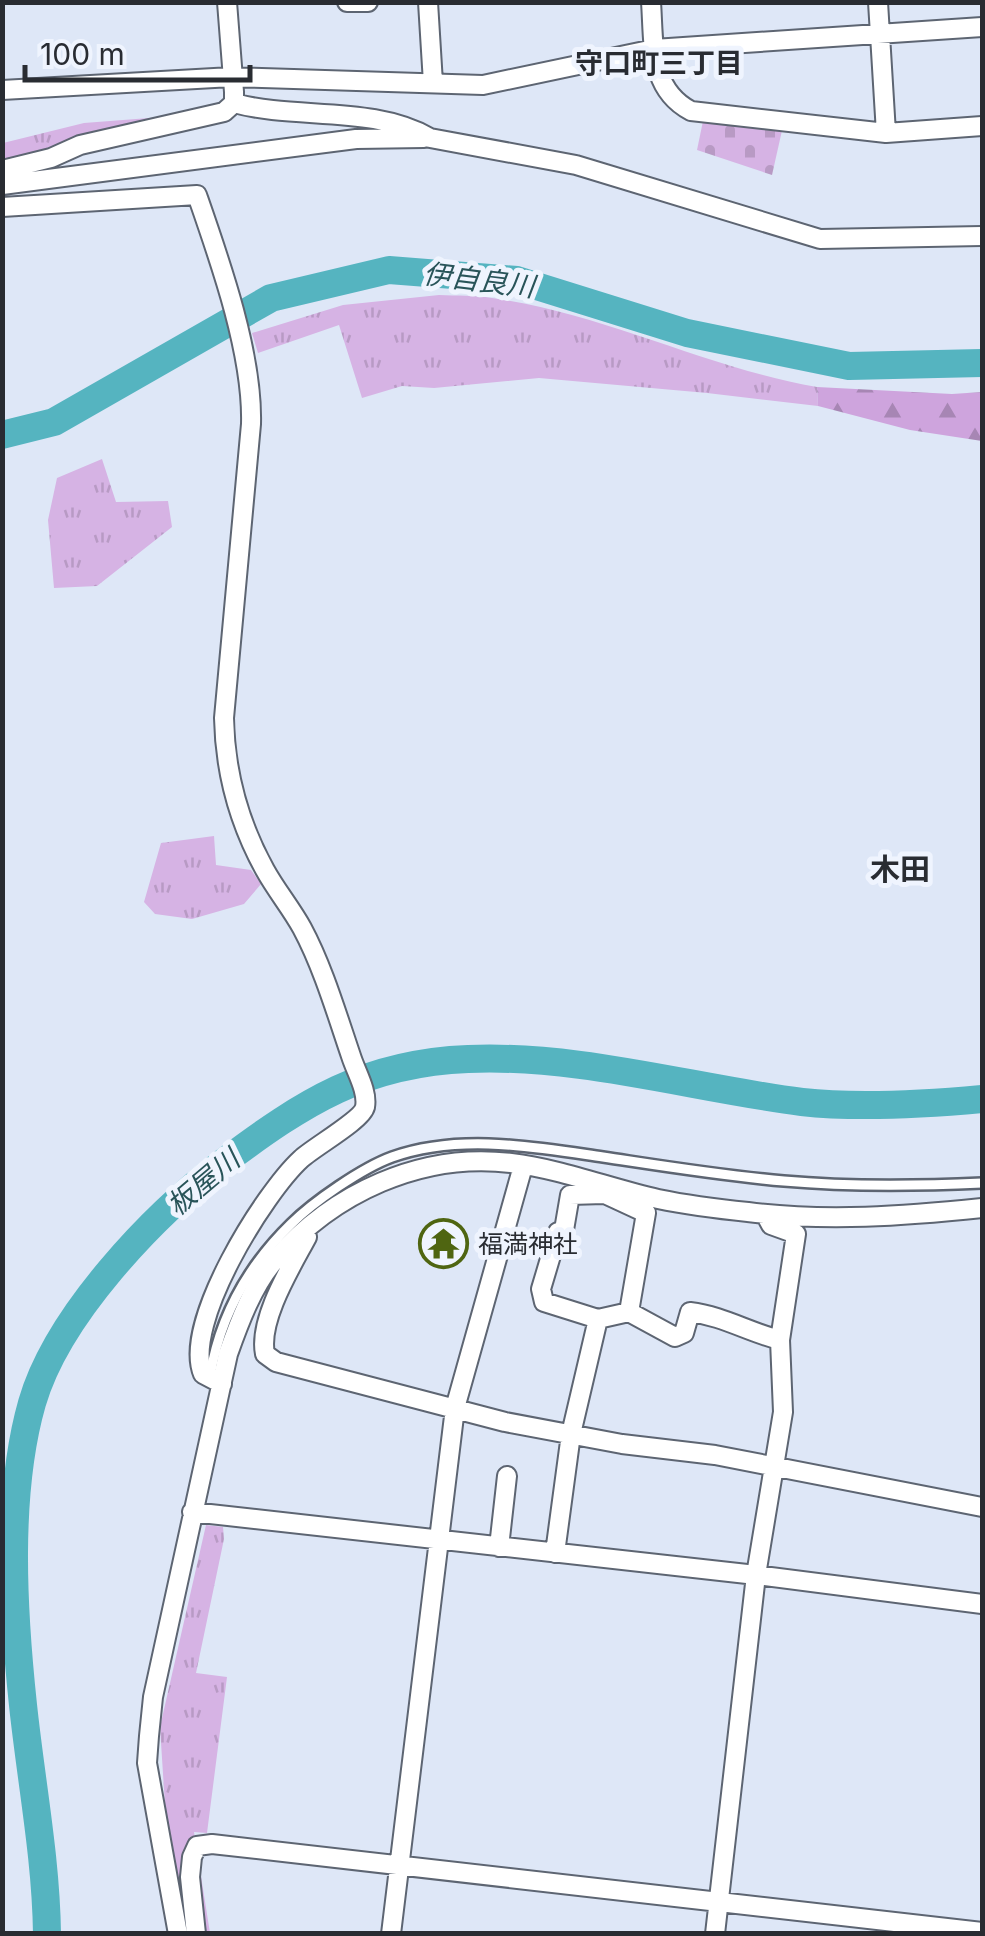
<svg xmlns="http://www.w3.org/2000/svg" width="985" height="1936" viewBox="0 0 985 1936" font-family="Inter,'Noto Sans JP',sans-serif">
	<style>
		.grass { fill: url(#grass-tufts) }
		.forest { fill: url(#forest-firs) }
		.cemetery { fill: url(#cemetery-stones) }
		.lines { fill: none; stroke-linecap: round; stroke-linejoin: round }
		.river { stroke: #55b4c0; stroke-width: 28 }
		.lane-casing { stroke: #5d6572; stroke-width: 14 }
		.street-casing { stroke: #5d6572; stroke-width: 22 }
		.lane { stroke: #fff; stroke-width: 9 }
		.street { stroke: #fff; stroke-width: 18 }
		.labels { text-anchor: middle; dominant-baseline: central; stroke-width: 10; stroke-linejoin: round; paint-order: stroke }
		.poi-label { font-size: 25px; fill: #292c32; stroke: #eff4fe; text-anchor: start }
		.neighbourhood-label { font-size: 28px; font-weight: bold; fill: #292c32; stroke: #eff4fe }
		.water-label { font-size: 28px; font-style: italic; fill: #295459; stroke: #eff4fe }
		.quarter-label { font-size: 30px; font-weight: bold; fill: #292c32; stroke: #eff4fe }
	</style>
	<defs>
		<pattern id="grass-tufts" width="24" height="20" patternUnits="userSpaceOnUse" patternTransform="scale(2.5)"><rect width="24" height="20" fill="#d6b3e4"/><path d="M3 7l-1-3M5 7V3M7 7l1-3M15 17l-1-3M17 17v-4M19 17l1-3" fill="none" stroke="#b89ac4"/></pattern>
		<pattern id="forest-firs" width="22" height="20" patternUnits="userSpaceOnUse" patternTransform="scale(2.5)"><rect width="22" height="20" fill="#cea4dd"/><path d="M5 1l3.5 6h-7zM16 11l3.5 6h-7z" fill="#a786b4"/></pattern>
		<pattern id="cemetery-stones" width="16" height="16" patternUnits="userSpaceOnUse" patternTransform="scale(2.5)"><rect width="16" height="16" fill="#d6b3e4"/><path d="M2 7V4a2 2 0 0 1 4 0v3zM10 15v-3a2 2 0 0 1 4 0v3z" fill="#b89ac4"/></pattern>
	</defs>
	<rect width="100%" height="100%" fill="#dee7f7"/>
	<path class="grass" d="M175 116 3 164V143L84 123Z
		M439 295C457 296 475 295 492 298 603 313 707 368 817 387L818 406 707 393 539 378 434 388 402 386 362 398 339 325 258 353 252 333 343 305Z
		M102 459 116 502 168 501 172 527 97 586 54 588 48 520 57 478Z
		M214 836 216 865 251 870 261 884 244 904 192 919 155 914 144 902 161 843Z
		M206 1525 223 1527 224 1539 196 1673 227 1677 207 1833 194 1832 210 1933 185 1934 165 1805 160 1727Z"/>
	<path class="forest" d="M817 387 952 394 982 392V441L910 430 818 406Z"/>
	<path class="cemetery" d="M703 121 783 126 772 175 697 150Z"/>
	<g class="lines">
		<path class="river" d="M2 435 54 422 271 298 389 270 517 280 687 333 849 366 982 363
			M47 1934C46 1857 31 1781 23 1705 13 1611 6 1494 32 1403 57 1316 153 1215 224 1162 304 1102 365 1063 468 1059 578 1054 693 1088 802 1102 856 1108 928 1104 982 1099"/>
		<defs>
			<path id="lane" d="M210 1376C220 1316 248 1266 291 1224 313 1202 362 1168 392 1157 460 1133 534 1147 603 1157 663 1166 724 1176 784 1181 851 1187 916 1186 982 1183"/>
			<path id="street" d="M347 2H368
				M428 2 433 83
				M651 2C654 43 649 89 691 111L886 133 982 126
				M878 2 886 133
				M2 90 232 77 483 85 654 49 982 27
				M234 103C295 120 374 105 430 138L576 165 820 239 982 236
				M2 170 51 158 80 145 224 112 234 103V92L227 2
				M2 185 356 139 424 138
				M2 207 197 195C220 261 253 354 251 424L224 718C225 771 239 823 265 870 276 890 291 908 302 928 323 967 337 1015 351 1056 356 1072 368 1091 365 1107 362 1120 314 1147 301 1159 264 1193 182 1324 203 1374L222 1384
				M606 1185 604 1194 570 1195 564 1230 558 1232 541 1289 544 1302 598 1319 629 1312 675 1337 684 1333 690 1312C723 1316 748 1332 780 1340
				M605 1194 646 1213 629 1312
				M307 1237C291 1267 258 1320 265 1354L276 1362 505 1422 622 1444 715 1455 982 1507
				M192 1512 756 1575 982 1604
				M499 1547 507 1476
				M555 1553 571 1434 598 1319
				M178 1934 147 1763 149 1736 153 1697 228 1354C239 1323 253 1285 275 1260 333 1193 421 1152 511 1163 561 1169 609 1188 658 1199 687 1205 718 1209 748 1212 826 1222 905 1216 982 1208
				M196 1934 190 1877 192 1857 197 1846 212 1844 982 1932
				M391 1934 455 1408 523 1166
				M715 1934 756 1575 783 1412 780 1340 796 1234 771 1225 765 1214"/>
		</defs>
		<use href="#lane" class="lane-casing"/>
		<use href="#street" class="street-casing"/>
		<use href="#lane" class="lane"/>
		<use href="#street" class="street"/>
	</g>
	<defs>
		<symbol id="temple-ring" viewBox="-11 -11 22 22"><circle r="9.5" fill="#eff4fe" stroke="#4f6511" stroke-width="1.5"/><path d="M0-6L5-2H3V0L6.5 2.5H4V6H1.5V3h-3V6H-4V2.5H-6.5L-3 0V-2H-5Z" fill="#4f6511"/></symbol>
	</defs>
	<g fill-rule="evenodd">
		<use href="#temple-ring" x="416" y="1216" width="55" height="55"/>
	</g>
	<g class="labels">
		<g class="poi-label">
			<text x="478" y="1244">福満神社</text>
		</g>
		<g class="neighbourhood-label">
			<text x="659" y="63">守口町三丁目</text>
		</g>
		<g class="water-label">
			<text transform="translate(479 280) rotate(7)">伊自良川</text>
			<text transform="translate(203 1182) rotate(-40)">板屋川</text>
		</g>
		<g class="quarter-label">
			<text x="900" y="869">木田</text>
		</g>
	</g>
	<rect width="985" height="1936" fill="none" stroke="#292c32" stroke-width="10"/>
	<path d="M25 65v15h225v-15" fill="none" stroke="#292c32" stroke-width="5"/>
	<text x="40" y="65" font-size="30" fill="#292c32" stroke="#eff4fe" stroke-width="8" paint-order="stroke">100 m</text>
</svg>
